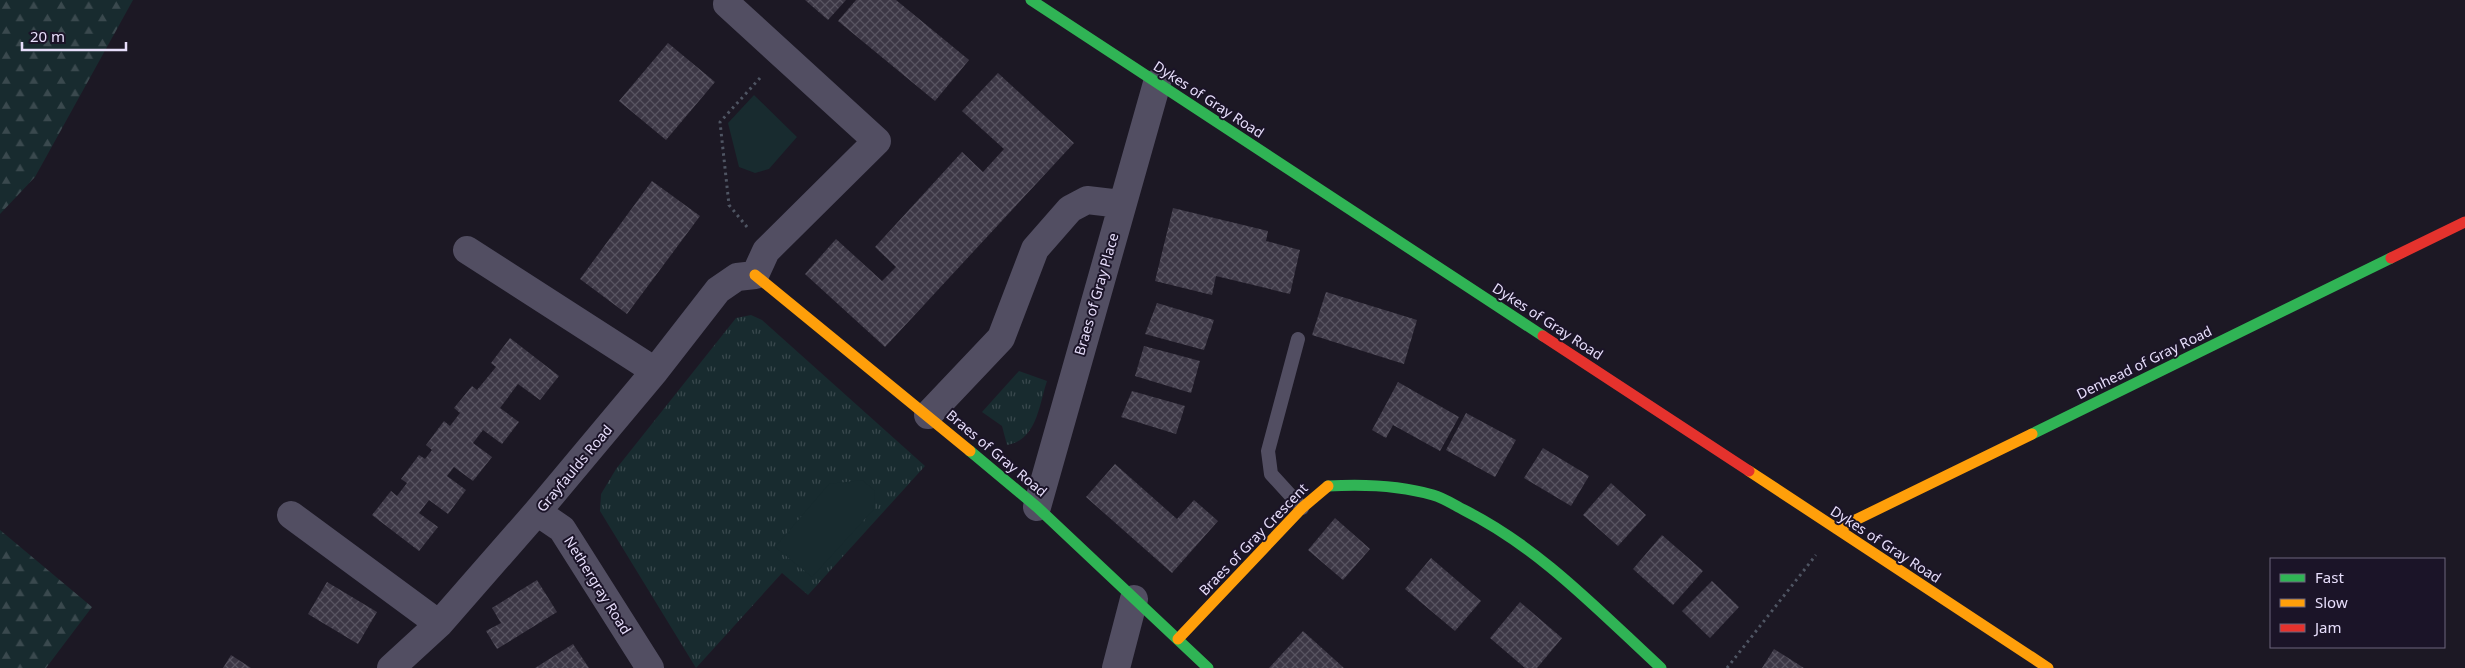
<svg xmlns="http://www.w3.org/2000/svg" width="2465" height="668" viewBox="0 0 2465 668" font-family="'Noto Sans',sans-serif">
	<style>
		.grass { fill: url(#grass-tufts) }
		.forest { fill: url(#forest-firs) }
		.park { fill: #182b2f }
		.building { fill: url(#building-cross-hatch) }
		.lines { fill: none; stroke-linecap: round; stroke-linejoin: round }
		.path { stroke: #4f5563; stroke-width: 3; stroke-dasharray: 2.5 4; stroke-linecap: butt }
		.lane { stroke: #524e62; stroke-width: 14 }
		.street { stroke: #524e62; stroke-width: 28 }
		.fast { stroke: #30b455; stroke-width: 11 }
		.slow { stroke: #ff9f0a; stroke-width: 11 }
		.jam { stroke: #e5322d; stroke-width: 11 }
		.labels { text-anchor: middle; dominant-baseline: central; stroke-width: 4; stroke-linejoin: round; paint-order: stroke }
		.street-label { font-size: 14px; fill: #e7defb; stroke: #1b1428 }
	</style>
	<defs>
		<pattern id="grass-tufts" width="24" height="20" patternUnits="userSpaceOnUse" patternTransform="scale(1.25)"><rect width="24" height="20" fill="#182b2f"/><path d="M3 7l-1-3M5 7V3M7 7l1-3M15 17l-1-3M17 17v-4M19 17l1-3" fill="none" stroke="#3a494e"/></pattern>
		<pattern id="forest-firs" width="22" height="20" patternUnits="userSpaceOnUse" patternTransform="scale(1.25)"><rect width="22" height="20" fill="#182b2f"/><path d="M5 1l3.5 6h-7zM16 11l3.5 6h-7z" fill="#3a494e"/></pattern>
		<pattern id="building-cross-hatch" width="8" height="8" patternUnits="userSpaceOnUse" patternTransform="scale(1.25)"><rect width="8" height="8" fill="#3c3745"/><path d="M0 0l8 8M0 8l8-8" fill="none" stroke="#585461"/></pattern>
	</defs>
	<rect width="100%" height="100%" fill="#1c1824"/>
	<path class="grass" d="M751 315 762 320 925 466 808 595 782 573 696 668 600 511 601 494 616 469 736 318Z
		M1019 371 1047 381C1039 405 1037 440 1007 445L1002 426 982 412Z"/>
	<path class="forest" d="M0 0H133L35 177 0 214Z
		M0 530 92 607 46 668H0Z"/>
	<path class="park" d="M754 95 797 137 769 169 755 173 739 167 728 123Z
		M862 480 874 490 875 508 812 577 775 547 829 484Z"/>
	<path class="building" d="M805 0H846L828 20Z
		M856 0H896L969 60 935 101 838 21Z
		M668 43 715 82 666 140 619 101Z
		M998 73 1074 143 885 347 805 274 836 239 882 281 896 267 875 247 962 152 983 172 1004 149 962 111Z
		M652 181 700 216 627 314 580 279Z
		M1173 208 1268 231 1266 241 1300 250 1290 294 1216 276 1212 295 1155 281Z
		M1326 292 1417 320 1404 364 1312 335Z
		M1157 303 1214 320 1204 350 1145 334Z
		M510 338 559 376 540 400 518 384 500 408 519 422 502 444 483 430 473 443 492 457 473 481 454 467 447 476 466 490 448 514 429 500 419 513 438 527 419 551 372 515 391 491 397 496 407 483 401 479 419 455 425 459 432 450 426 445 444 421 450 426 460 413 454 408 472 386 477 390 496 367 491 363Z
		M1144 346 1200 361 1191 393 1135 376Z
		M1398 382 1459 417 1440 451 1393 425 1386 438 1372 430Z
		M1132 391 1185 406 1176 434 1121 417Z
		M1466 413 1516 440 1495 477 1446 450Z
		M1543 448 1589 476 1571 506 1524 478Z
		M1115 464 1177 519 1194 500 1218 521 1172 573 1086 497Z
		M1611 483 1646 515 1618 546 1583 515Z
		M1335 518 1370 549 1343 580 1308 550Z
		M1662 535 1703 571 1673 605 1633 569Z
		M1431 558 1481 601 1455 631 1405 589Z
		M537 580 557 612 497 649 486 631 501 623 492 608Z
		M1712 581 1739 607 1710 638 1682 611Z
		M327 582 377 612 358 644 308 614Z
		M1520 602 1562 638 1537 668H1525L1490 638Z
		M1303 631 1344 668H1269Z
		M573 644 589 668H535Z
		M1774 649 1804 668H1762Z
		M231 655 251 668H223Z"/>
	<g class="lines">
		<path class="path" d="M747 227 729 205 720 122 760 78
			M1727 668 1816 555"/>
		<path class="lane" d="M1298 339 1268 451 1271 474 1302 508"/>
		<path class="street" d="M467 250 655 371
			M928 415 1001 338 1035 249 1070 209 1087 200 1121 204
			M1037 507 1157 83
			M537 512 562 529 650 668
			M291 515 439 624
			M391 668 439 624 537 512 655 371 718 290 737 277 755 275 766 251 877 141 727 4
			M1116 668 1134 599"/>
		<path class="fast" d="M1031 0 1543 336
			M2032 434 2391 258
			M970 451 1037 507 1208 668
			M1328 486C1363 484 1399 485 1433 495 1444 498 1454 505 1464 510 1540 548 1599 611 1661 668"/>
		<path class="slow" d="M755 275 970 451
			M1749 471 2048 668
			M1837 529 2032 434
			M1178 639 1302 508 1328 486"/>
		<path class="jam" d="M2391 258 2465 222
			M1543 336 1749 471"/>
	</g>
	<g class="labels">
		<g class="street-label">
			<text transform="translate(1209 99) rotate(33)">Dykes of Gray Road</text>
			<text transform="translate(1096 294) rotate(-74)">Braes of Gray Place</text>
			<text transform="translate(1548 321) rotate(33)">Dykes of Gray Road</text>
			<text transform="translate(2144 362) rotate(-26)">Denhead of Gray Road</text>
			<text transform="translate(997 453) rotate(40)">Braes of Gray Road</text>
			<text transform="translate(574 468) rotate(-50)">Grayfaulds Road</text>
			<text transform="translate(1253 539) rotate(-46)">Braes of Gray Crescent</text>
			<text transform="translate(1886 544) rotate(33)">Dykes of Gray Road</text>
			<text transform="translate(598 585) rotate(58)">Nethergray Road</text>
		</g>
	</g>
	<rect x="2270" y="558" width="175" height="90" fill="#1b1428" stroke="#6d657c"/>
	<rect x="2280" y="574" width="25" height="8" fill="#30b455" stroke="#6d657c"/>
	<text x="2315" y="583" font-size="15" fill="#e7defb">Fast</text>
	<rect x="2280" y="599" width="25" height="8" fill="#ff9f0a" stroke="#6d657c"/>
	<text x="2315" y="608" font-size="15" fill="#e7defb">Slow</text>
	<rect x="2280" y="624" width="25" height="8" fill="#e5322d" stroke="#6d657c"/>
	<text x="2315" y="633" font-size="15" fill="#e7defb">Jam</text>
	<path d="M22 42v8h104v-8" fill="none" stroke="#e7defb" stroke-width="2.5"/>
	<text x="30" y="42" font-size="15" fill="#e7defb" stroke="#1b1428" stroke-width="4" paint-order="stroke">20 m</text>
</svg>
